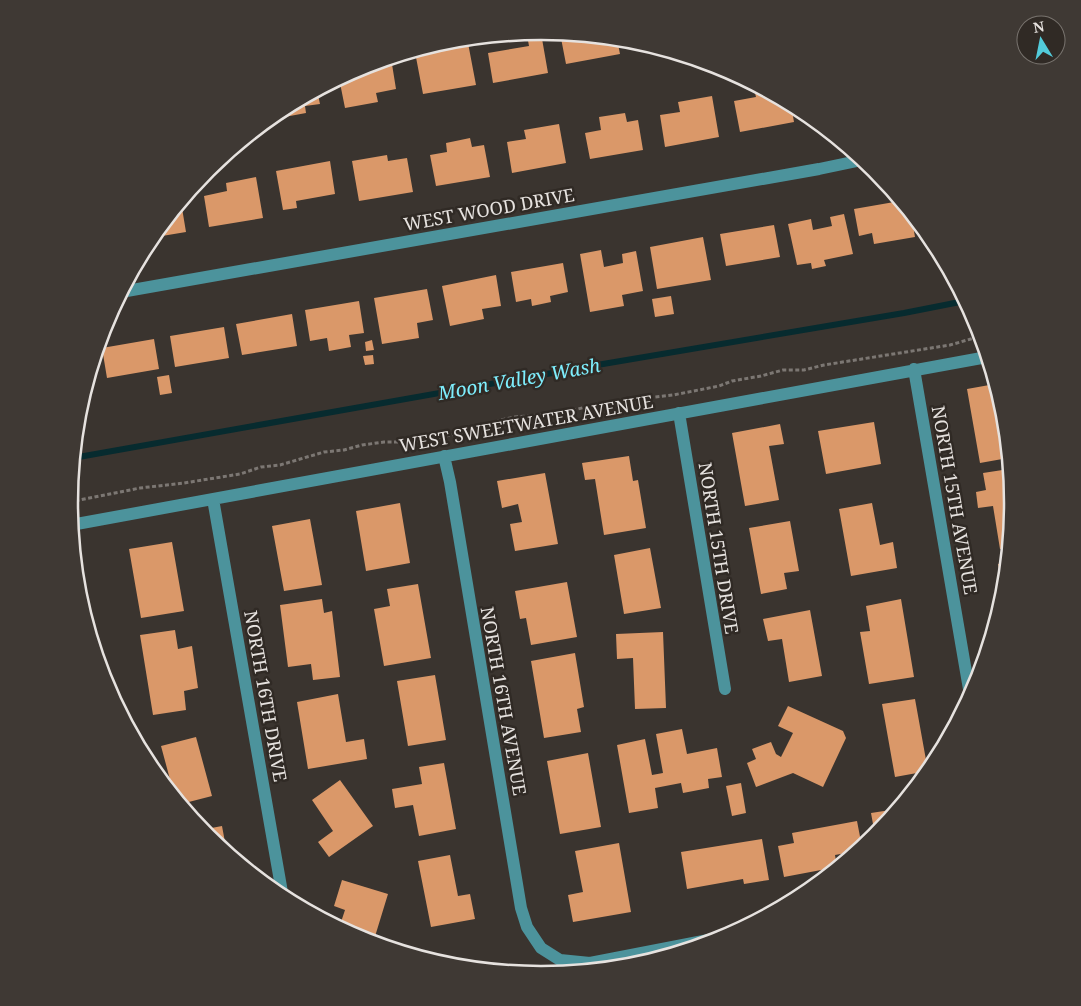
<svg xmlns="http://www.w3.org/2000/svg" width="1081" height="1006" viewBox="0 0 1081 1006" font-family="'Noto Serif',serif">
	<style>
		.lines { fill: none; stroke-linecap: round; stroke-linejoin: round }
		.stream { stroke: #072b2f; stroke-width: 6 }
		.building { fill: #da9869 }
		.path { stroke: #7c7773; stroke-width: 3; stroke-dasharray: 4 2.5; stroke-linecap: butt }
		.minor { stroke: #4c939c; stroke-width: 12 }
		.labels { text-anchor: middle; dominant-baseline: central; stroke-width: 5; stroke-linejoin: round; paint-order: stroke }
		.street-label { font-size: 18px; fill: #e6e2df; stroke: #302a25 }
		.water-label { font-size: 19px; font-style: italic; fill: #7eeefd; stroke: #302a25 }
		.rim { fill: none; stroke: #e6e2df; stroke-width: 2.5 }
	</style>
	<rect width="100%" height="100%" fill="#3a342f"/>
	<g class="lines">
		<path class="stream" d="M73 458 603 364 904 313 965 301"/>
	</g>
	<path class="building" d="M541 33 548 73 493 83 488 53 529 46 527 35Z
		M560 33 617 39 620 54 566 64Z
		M468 43 476 85 423 94 415 52Z
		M391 58 396 89 376 93 378 102 345 108 339 78 360 67Z
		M760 88 791 105 794 122 740 132 734 101 756 97 754 89Z
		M317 90 320 104 305 106 306 113 279 118V111Z
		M712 96 719 137 665 147 660 115 680 112 678 102Z
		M625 113 627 122 638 120 643 150 590 159 585 133 601 130 599 117Z
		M559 124 566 163 512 173 507 142 526 139 524 130Z
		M470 138 472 147 484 145 490 177 436 186 430 155 447 152 446 143Z
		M387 155 388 161 407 158 413 192 359 201 352 161Z
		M330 161 335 194 296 201 297 208 283 210 276 171Z
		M256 177 263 218 209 227 204 196 227 191 226 183Z
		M900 201 911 214 915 237 874 244 872 233 859 236 854 209Z
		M181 202 186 232 150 238 170 215Z
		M844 214 853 254 824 260 826 266 812 269 811 263 797 265 788 224 811 219 813 230 832 226 830 217Z
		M774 225 780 257 726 266 720 234Z
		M703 237 711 280 657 289 650 247Z
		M601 250 604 267 623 263 622 254 636 251 643 291 622 295 624 306 590 312 580 254Z
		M563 263 568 292 550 296 551 302 532 306 531 299 516 302 511 272Z
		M496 275 501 306 482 309 484 319 450 326 442 286Z
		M427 289 433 320 417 323 419 338 382 344 374 298Z
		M671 296 674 314 655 317 652 299Z
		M359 301 364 333 349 335 351 347 329 351 327 338 310 341 305 310Z
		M292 314 297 346 242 355 236 324Z
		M224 327 229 358 175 367 170 336Z
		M154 339 159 369 107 378 102 348Z
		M372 340 374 350 366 351 365 342Z
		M373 355 374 364 365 365 363 356Z
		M91 366 94 382 86 384V383Z
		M169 375 172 393 160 395 157 377Z
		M995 384 1003 411 1008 458 980 463 967 389Z
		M874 422 881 464 826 474 818 431Z
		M780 424 784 444 769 446 779 500 745 506 732 433Z
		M629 456 633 481 638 480 646 528 604 535 595 479 585 480 582 463Z
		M1009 469 1012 503 1008 548 1000 549 993 506 978 508 976 492 986 490 983 473Z
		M545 473 558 544 515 551 510 524 522 522 518 504 502 508 497 481Z
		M400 503 410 563 366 571 356 511Z
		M872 503 880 545 893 542 897 568 851 576 839 509Z
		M310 519 322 585 284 591 272 526Z
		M790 521 799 571 784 573 787 589 761 594 749 528Z
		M172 542 184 611 141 618 129 549Z
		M650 548 661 608 624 614 614 555Z
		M1006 562 1003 592 998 564Z
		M567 582 577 637 531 645 526 618 520 619 515 591Z
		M418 584 431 658 384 666 374 609 390 606 387 589Z
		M322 599 324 613 332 611 340 677 313 680 311 664 288 667 280 605Z
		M901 599 914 677 869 684 860 632 870 631 866 606Z
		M810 610 822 676 789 682 782 639 768 641 763 619Z
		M175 630 178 649 192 646 198 688 184 691 186 710 153 715 140 635Z
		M663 632 666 708 635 709 633 658 617 659 616 634Z
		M575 653 584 707 577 709 581 732 544 738 531 661Z
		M435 675 446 740 408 746 397 681Z
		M338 694 346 742 364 739 367 759 308 769 297 702Z
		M915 699 928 771 895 777 882 704Z
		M788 706 843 731 846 738 823 787 793 773 756 787 747 763 756 759 752 749 771 742 776 754 781 757 793 733 778 726Z
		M682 729 687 754 717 748 722 777 708 779 709 788 683 793 681 783 655 788 658 808 629 813 617 745 645 739 652 775 663 773 656 734Z
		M196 737 212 796 181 804 175 798 161 746Z
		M588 753 601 827 560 834 547 761Z
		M444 763 456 829 419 836 413 805 395 808 392 789 422 784 419 767Z
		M340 780 373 826 329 857 318 842 333 831 312 800Z
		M741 783 746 813 732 816 726 786Z
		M897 809 875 835 871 813Z
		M857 821 862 847 857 851 835 855 837 867 784 877 778 846 794 843 792 833Z
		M222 826 227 853 207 836 201 830Z
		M762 839 769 880 744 884 743 879 687 889 681 852Z
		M619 843 631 912 573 922 568 895 583 892 575 851Z
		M450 855 458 896 470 894 475 919 431 927 418 861Z
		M342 880 388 894 373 943 360 939 339 928 345 910 334 906Z"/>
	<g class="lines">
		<path class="path" d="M69 502 140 488 184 483 240 474 261 467 280 465 324 452 344 450 362 445 384 442H410L440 437 473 431 501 420 515 417 563 413 597 404 673 395 719 386 732 381 761 376 783 370H804L824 365 950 345 981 336"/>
		<path class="minor" d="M121 292 819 169 862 160
			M914 369 970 695
			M679 413 725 689
			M444 456 450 482 521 908 527 927 541 948 560 960 590 963 724 937
			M213 499 283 898
			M71 525 987 357"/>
	</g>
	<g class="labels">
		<g class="street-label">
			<text transform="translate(489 209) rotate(-10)">WEST WOOD DRIVE</text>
			<text transform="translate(526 423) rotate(-10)">WEST SWEETWATER AVENUE</text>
			<text transform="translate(955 500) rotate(80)">NORTH 15TH AVENUE</text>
			<text transform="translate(719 548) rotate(81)">NORTH 15TH DRIVE</text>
			<text transform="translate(266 696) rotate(80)">NORTH 16TH DRIVE</text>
			<text transform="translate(504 701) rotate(80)">NORTH 16TH AVENUE</text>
		</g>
		<g class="water-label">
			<text transform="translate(519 379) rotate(-10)">Moon Valley Wash</text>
		</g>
	</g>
	<path d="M0 0H1081V1006H0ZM78 503a463 463 0 1 1 926 0a463 463 0 1 1-926 0Z" fill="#3f3934" fill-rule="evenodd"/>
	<path class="rim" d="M78 503a463 463 0 1 1 926 0a463 463 0 1 1-926 0Z"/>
	<g transform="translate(1041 40) rotate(350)"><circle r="24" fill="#302a25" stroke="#79746f"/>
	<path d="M0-4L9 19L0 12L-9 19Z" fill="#52cbda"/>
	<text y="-8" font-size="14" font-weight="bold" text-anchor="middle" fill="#e6e2df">N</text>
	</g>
</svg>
